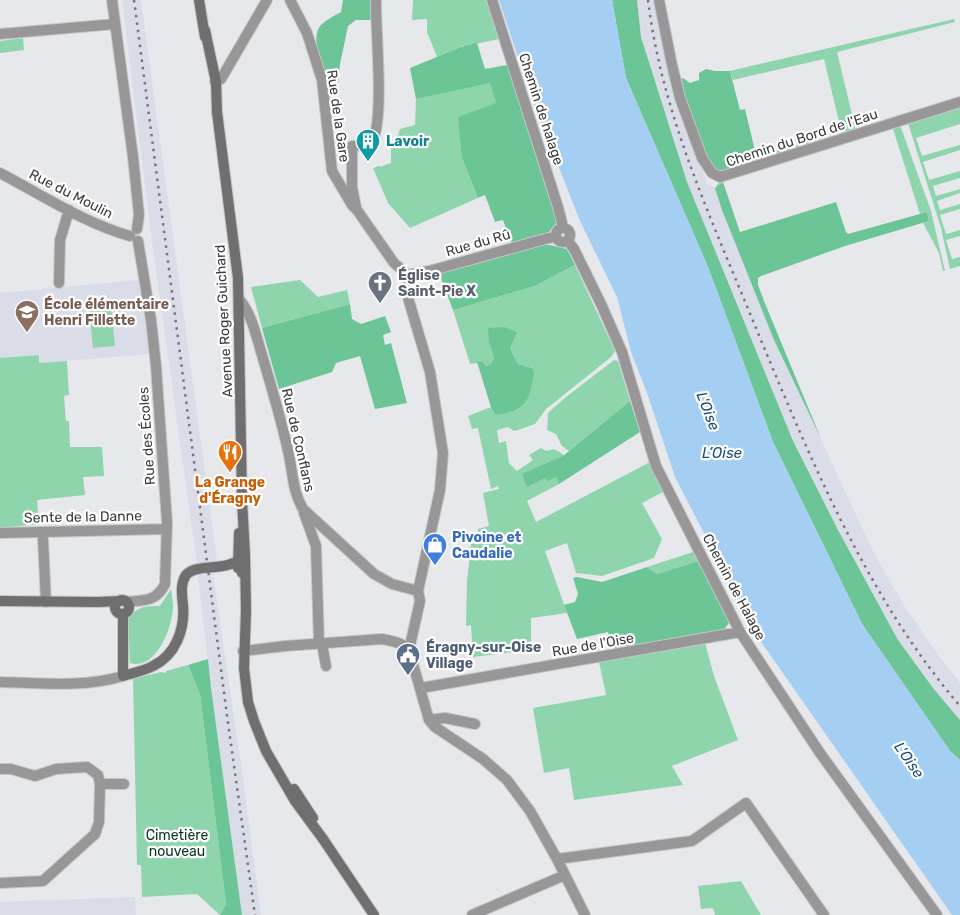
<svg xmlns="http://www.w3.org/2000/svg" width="960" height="915" viewBox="0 0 960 915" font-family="Rubik,sans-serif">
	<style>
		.built { fill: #dadce7 }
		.green { fill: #8ed5ae }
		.forest { fill: #6cc597 }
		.water { fill: #a5cff2 }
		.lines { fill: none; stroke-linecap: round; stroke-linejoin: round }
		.street-casing { stroke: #c5c6c9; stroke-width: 12 }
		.secondary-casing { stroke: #c5c6c9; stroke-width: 12 }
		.street { stroke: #989696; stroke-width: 10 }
		.secondary { stroke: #716e6f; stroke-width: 10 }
		.rail { stroke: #77777a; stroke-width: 2.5; stroke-dasharray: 2.5 5; stroke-linecap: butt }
		.labels { text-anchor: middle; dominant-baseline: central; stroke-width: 4.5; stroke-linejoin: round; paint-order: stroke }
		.street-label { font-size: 14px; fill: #3c3c3e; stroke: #fff }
		.culture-label { font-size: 14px; font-weight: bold; fill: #0d838f; stroke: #fff; text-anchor: start }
		.worship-label { font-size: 14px; font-weight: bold; fill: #5b616d; stroke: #fff; text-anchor: start }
		.education-label { font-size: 14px; font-weight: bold; fill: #785e54; stroke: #fff; text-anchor: start }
		.food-label { font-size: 14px; font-weight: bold; fill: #c56008; stroke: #fff }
		.shop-label { font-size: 14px; font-weight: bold; fill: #366cbe; stroke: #fff; text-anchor: start }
		.service-label { font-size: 14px; font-weight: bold; fill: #4e5e75; stroke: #fff; text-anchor: start }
		.park-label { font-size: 14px; fill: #0a3320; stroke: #fff }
		.water-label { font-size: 15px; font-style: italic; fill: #1b4e75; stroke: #fff }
	</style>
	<rect width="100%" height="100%" fill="#e7e8ec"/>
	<path class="built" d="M122 0H141L217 561 197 564 152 242Z
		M637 0H663L688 131 708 185 715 188 774 340 875 555 905 607 931 645 960 683V720L933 688 898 640 838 530 793 441 687 182 641 37Z
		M139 280 149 354 39 363 38 355 0 358V293Z
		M213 574 243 778 261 915H242L211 688 198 576Z
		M135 897 136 915H0V902Z"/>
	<path class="green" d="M413 0H486L499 39 461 47 437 57 427 32V19L412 20Z
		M954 19 955 22 837 52 856 131 754 165 756 155 842 134 824 59 733 80 730 71Z
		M23 38 24 50 0 53V41Z
		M490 82 496 103 462 158 478 198 410 228 388 203 373 168 379 166 382 167V166L391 163V144L396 142 400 129 415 125 416 99Z
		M960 105V124L916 138 922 156 960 145V150L923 162 929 180 960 171V178L933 186 936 196 960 189V193L937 201 940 210 960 204V209L940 215 946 234 960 230V236L946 240 952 259 960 257V266L950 269 941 228 908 123Z
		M900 125 931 211 945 271H943L939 253 923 223 929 221 927 212 920 214 893 129 723 182 715 188 721 180Z
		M575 265 615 351 611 357 555 402 546 409 535 424 518 430 514 431 508 427 497 430 499 443 506 441 509 463 517 471 533 460 529 455 541 448 546 451 554 449 564 455 545 478 556 477 559 484 527 501 536 522 650 462 663 492 642 503 662 539 654 558 602 576 576 573 567 543 545 551 567 613 531 618V650L473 657 471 625 466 626 467 582 471 544 478 543V529L489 526 483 493 499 489 498 486 491 489 478 428 472 429 468 416 491 407 495 415 532 368 518 364 510 348 489 343 494 358 491 364 486 366 483 362 470 364 453 310 535 286Z
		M300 280 318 297 347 290 350 304 262 328 251 287Z
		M111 305 115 346 93 348 89 307Z
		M39 355V363L67 361 69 395 64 396 66 421H69L70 447H102L104 476 83 477 85 495 37 500 39 524 0 528V358Z
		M614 360 618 361 630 401 569 451 562 446 556 434 547 430 548 413 566 397Z
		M693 552 698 561 657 574 647 567Z
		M171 589C172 595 173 602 173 608 172 628 156 671 130 663L128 618C139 606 145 606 160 606Z
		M705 643 714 676 738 740 672 766 683 785 574 800 569 768 544 773 533 708 606 695 599 662Z
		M188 665 200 694 226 904 220 915 197 894 142 897 141 865H137L133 679 161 672 166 673V671Z
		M741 881 761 915H715L713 908 701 909 698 886Z"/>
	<path class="forest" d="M343 0H373V20H356L348 26 340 64 338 84 329 85C325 70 308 39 321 25 326 20 334 16 341 12Z
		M612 0H637L641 37 687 182 793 441 838 530 898 640 933 688 960 720V760L950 751 862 624 773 442 708 267 626 78Z
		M477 43 485 69 507 65 557 222 549 232 512 244 503 220 495 222 485 195 478 198 462 158 458 117 496 103 490 83 416 99 410 68 461 47Z
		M706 69 715 71H730L740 110 745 109 756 155 754 165 722 174 712 170 678 81 683 78 690 83 699 80V73Z
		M723 182 740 232 836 202 846 232 848 234 927 212 929 221 845 246 761 276 758 278V285L764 301 822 441 774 340 722 210 715 188Z
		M541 243 567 249 575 265 535 286 453 310 439 273Z
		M350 304 352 319 361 324 385 316 391 332 383 335 385 345 391 343 407 403 375 409 360 356 336 363 332 372 279 389 262 328Z
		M504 327 517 332 510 348 518 364 532 368 534 373C529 402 526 411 495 415L491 407 477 362H483L486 366 491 364 494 358 489 343 488 328Z
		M630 401 640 432 559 484 556 477 548 481 545 478 527 487 522 474 563 456Z
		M698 561 729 623 723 631 613 652 608 632 577 639 564 605 575 602 578 594 573 578 577 577 602 582 647 567 657 574Z
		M208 659 211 688 242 915H220L226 904 200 694 188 665Z"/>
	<path class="water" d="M499 0H612L626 78 708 267 773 442 862 624 950 751 960 760V915H952L757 636 675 477 647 393 631 352 617 297 580 221 533 102Z"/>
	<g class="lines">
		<defs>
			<path id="street" d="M112 0 133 157 139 215 137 229
				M290 0 307 33 322 80 332 171 352 205 357 210 394 263 408 275
				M492 0 558 207 563 227
				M659 0 672 65 680 98 702 158 712 173 720 177 960 102
				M0 34 115 24
				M215 82 221 79 267 0
				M0 173C42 195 84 223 130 236
				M356 207 352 187V146L370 145C386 128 375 28 376 0
				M556 235a7 7 0 1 1 14 0a7 7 0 1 1-14 0Z
				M568 241 574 249 601 304 622 352 656 466 740 632 820 753 937 915
				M408 275 406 291 430 372 443 453 440 490 418 591 420 601 409 650
				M408 275 429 271 556 236
				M59 283 60 240 69 210
				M239 299C252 314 256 336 262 355 271 386 281 418 288 451 293 471 292 491 303 509L374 574 392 584 418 591
				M304 513 316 546 319 644
				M0 533 167 529
				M43 539 46 602
				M126 602C145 600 156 602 165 584L167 522 156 366 151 320 138 241
				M322 644 326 666
				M243 651 285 646 382 639C392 641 401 642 409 650L429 720 435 727 483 759 507 780 530 811 557 859 585 915
				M0 682C41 683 83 688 123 676
				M421 688 740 632
				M429 720 445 718 475 724
				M0 769H11L35 776 56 769 87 767 98 775 100 784H124
				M557 859 692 841 746 803 824 915
				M0 883 43 881 95 834 99 822 100 784
				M472 915 565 875"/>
			<path id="secondary" d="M199 0 205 37
				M205 30 216 82 217 112 238 278 242 500 245 555 246 611 244 668 248 702 254 721 266 751 295 801 323 839 374 915
				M238 568 239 533
				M115 607a7 7 0 1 1 14 0a7 7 0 1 1-14 0Z
				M0 601 97 602 120 601
				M123 615V676C133 673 144 671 153 666 176 655 185 629 183 605 182 595 180 584 186 575 195 564 222 570 233 563L242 565V573
				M294 789 313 818"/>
		</defs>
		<use href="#street" class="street-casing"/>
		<use href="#secondary" class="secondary-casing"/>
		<use href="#street" class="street"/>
		<use href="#secondary" class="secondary"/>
		<path class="rail" d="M134 0 228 723 255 915
			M648 0C661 107 705 205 746 304 803 441 862 592 960 706"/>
	</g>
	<defs>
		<symbol id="building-pin" viewBox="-11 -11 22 30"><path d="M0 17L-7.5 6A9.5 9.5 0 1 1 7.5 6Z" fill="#0f9aa8" stroke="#fff"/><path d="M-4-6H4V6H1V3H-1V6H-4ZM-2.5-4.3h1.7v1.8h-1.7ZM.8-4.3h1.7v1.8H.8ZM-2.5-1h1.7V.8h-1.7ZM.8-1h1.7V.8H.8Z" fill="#fff"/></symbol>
		<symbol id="church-pin" viewBox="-11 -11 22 30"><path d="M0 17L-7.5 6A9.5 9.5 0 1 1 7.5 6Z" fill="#6b7280" stroke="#fff"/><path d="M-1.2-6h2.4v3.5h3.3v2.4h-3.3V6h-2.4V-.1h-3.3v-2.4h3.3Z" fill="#fff"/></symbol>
		<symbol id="school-pin" viewBox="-11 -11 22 30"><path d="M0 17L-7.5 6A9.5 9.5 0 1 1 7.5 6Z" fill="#8d6e63" stroke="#fff"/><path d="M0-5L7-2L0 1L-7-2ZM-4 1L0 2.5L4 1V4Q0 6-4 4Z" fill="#fff"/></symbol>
		<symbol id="restaurant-pin" viewBox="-11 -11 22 30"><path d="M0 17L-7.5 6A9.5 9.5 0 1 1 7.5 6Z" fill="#e8710a" stroke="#fff"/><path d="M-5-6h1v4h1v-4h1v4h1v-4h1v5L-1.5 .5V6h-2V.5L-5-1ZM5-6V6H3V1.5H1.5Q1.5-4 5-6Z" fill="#fff"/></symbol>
		<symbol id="shop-pin" viewBox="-11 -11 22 30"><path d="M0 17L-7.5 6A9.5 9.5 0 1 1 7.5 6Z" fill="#3f7fe0" stroke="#fff"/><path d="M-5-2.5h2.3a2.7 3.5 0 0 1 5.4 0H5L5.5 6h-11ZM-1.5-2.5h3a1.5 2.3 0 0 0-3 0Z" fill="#fff"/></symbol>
		<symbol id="civic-pin" viewBox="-11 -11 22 30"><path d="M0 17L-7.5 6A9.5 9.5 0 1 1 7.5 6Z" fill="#5c6f8a" stroke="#fff"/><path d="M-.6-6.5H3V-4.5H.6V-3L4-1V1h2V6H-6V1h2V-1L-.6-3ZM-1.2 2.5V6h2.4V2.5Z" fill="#fff"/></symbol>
	</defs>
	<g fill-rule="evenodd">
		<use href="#building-pin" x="354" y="127" width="28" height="38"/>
		<use href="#church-pin" x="366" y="269" width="28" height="38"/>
		<use href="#school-pin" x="13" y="298" width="28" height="38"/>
		<use href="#restaurant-pin" x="216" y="438" width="28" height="38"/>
		<use href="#shop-pin" x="421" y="531" width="28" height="38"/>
		<use href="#civic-pin" x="394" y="641" width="28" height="38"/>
	</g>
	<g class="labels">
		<g class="street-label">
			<text transform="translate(541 109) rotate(72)">Chemin de halage</text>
			<text transform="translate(338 116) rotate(82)">Rue de la Gare</text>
			<text transform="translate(802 138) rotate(-18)">Chemin du Bord de l'Eau</text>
			<text transform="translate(71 194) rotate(27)">Rue du Moulin</text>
			<text transform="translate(478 243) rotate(-16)">Rue du Rû</text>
			<text transform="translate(224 321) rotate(-93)">Avenue Roger Guichard</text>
			<text transform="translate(147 436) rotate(-94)">Rue des Écoles</text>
			<text transform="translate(298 440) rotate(77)">Rue de Conflans</text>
			<text transform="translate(83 517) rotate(-1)">Sente de la Danne</text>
			<text transform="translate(734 587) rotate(62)">Chemin de Halage</text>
			<text transform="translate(593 645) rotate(-10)">Rue de l'Oise</text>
		</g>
		<g class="culture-label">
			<text x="386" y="141">Lavoir</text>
		</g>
		<g class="worship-label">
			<text x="398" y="275">Église<tspan x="398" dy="16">Saint-Pie X</tspan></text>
		</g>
		<g class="education-label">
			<text x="44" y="304">École élémentaire<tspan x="44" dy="16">Henri Fillette</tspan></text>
		</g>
		<g class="food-label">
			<text x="230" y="482">La Grange<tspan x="230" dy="16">d'Éragny</tspan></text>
		</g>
		<g class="shop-label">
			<text x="452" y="537">Pivoine et<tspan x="452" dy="16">Caudalie</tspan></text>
		</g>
		<g class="service-label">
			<text x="426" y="647">Éragny-sur-Oise<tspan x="426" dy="16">Village</tspan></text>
		</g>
		<g class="park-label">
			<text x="177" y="835">Cimetière<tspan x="177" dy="16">nouveau</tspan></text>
		</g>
		<g class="water-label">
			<text transform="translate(708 411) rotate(69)">L'Oise</text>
			<text x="722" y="453">L’Oise</text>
			<text transform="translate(909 760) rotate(55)">L'Oise</text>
		</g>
	</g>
</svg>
